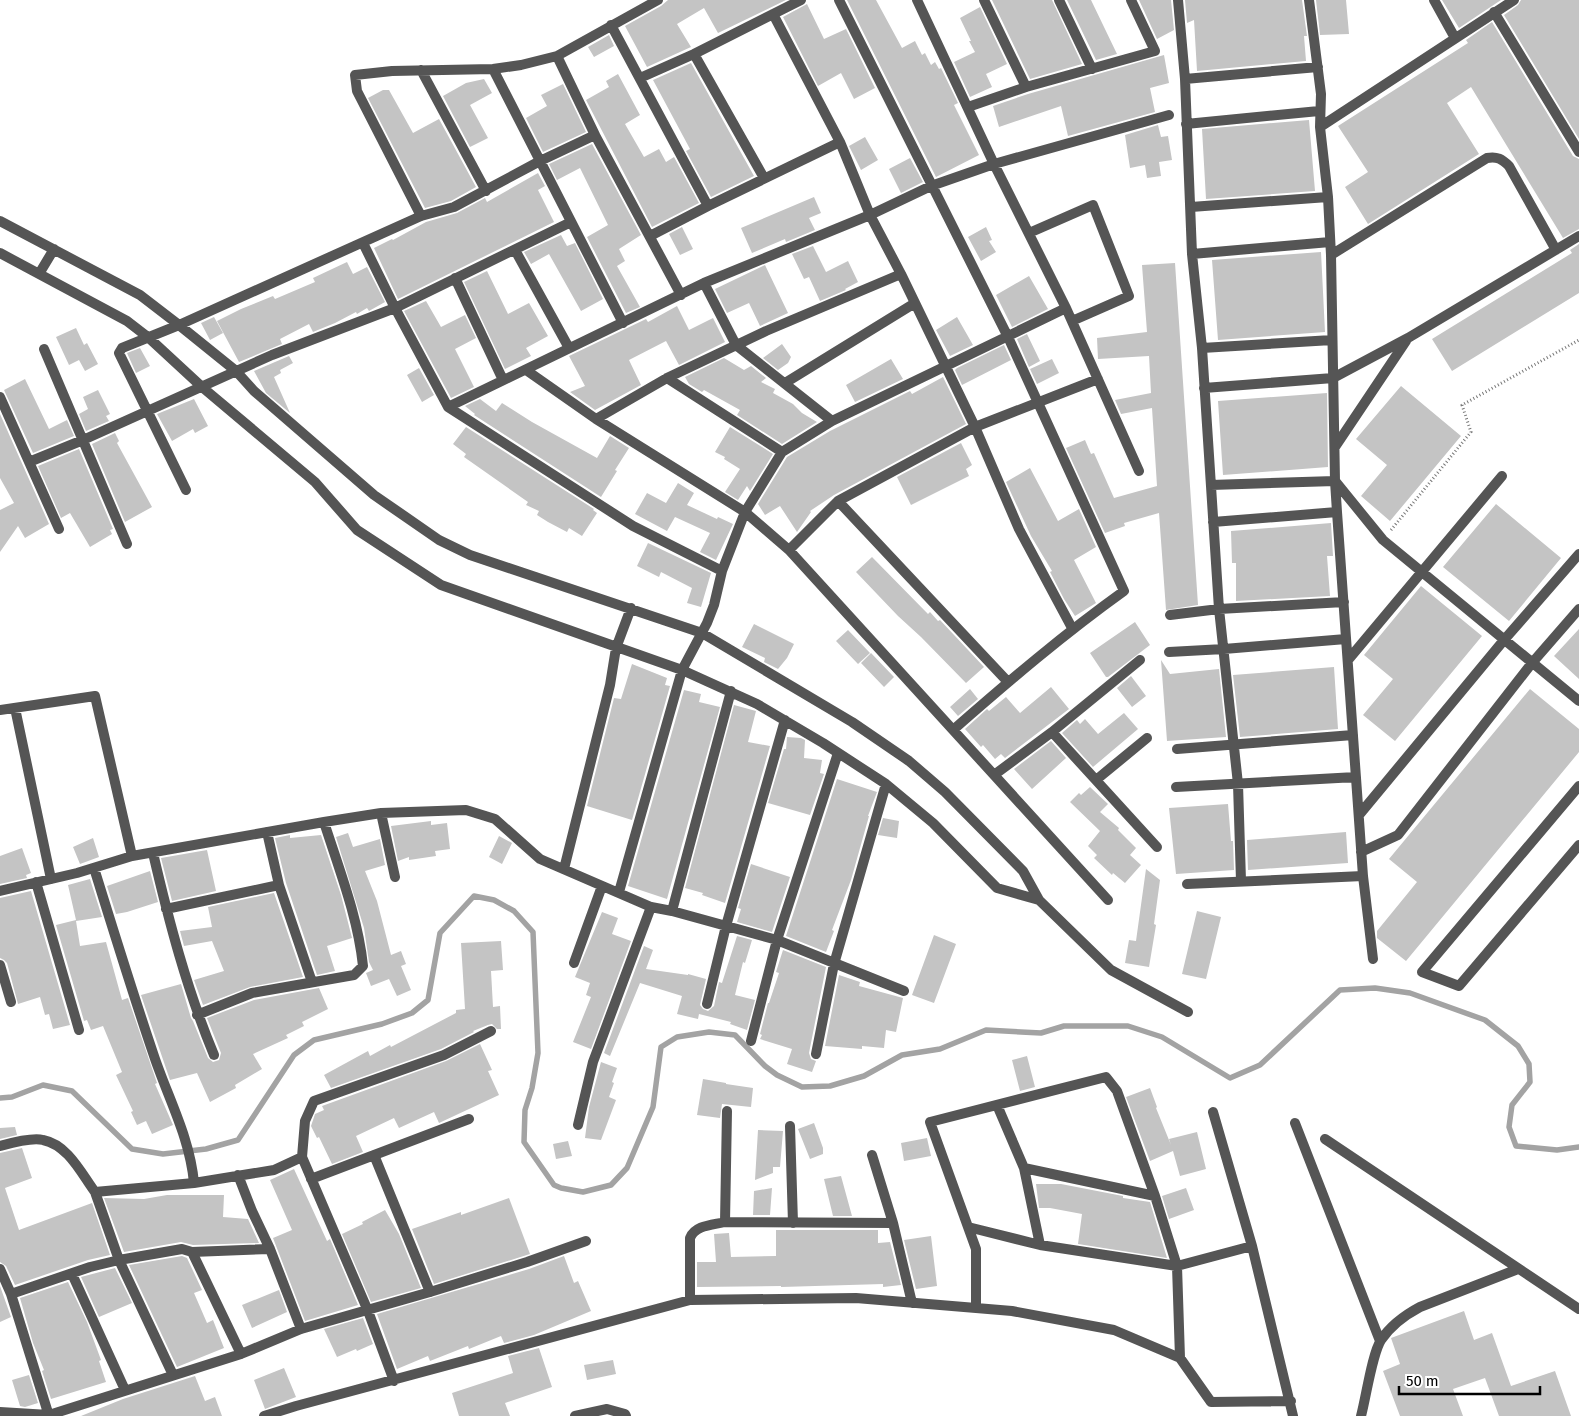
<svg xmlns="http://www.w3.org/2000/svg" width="1579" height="1416" viewBox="0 0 1579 1416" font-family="'Fira Sans',sans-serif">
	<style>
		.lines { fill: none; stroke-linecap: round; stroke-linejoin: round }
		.stream { stroke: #a3a3a3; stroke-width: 5.5 }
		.building { fill: #c4c4c4 }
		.path { stroke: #777; stroke-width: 3; stroke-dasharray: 1 2.5; stroke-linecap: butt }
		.lane { stroke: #555; stroke-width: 10 }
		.street { stroke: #555; stroke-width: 10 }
	</style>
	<rect width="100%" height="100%" fill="#fff"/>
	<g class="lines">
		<path class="stream" d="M0 1098 12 1097 43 1085 72 1091 132 1149 163 1154 206 1149 238 1140 294 1055 314 1040 382 1024 412 1013 428 1000 440 933 474 896 494 900 514 911 533 932 538 1053 532 1088 525 1110 524 1142 554 1185 561 1188 583 1192 611 1185 627 1168 653 1107 661 1047 677 1037 709 1032 735 1035 765 1066 777 1075 802 1087 830 1086 864 1076 902 1055 940 1049 986 1030 1041 1033 1064 1026H1128L1162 1037 1230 1078 1260 1065 1340 990 1375 988 1410 993 1485 1020 1518 1046 1529 1064 1530 1082 1512 1105 1509 1127 1516 1146 1557 1150 1579 1147"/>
	</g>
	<path class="building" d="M668 0H786L718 33 704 8 677 24 691 47 647 67 625 26 661 6Z
		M847 0H876L902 48 915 41 922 55 925 53 931 65 935 62 939 69 941 68 958 103 954 105 979 155 936 177Z
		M992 0H1052L1082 64 1030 79Z
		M1067 0H1091L1117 54 1096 60Z
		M1139 0H1171L1174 30 1157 39Z
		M1185 0H1302L1307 36H1304L1306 61 1197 71 1194 20 1187 23Z
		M1316 0H1346L1349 34 1320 35Z
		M1442 0H1501L1459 28Z
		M1521 0H1579V139L1504 15 1518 5Z
		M807 4 824 39 846 29 875 88 854 99 841 73 818 86 783 17Z
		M980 7 1007 64 986 74 992 87 970 97 954 62 975 52 969 41H971L960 18Z
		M1492 22 1573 156 1579 159V229L1563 238 1471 87 1447 103 1479 154 1368 224 1345 187 1368 172 1338 126 1468 43 1466 40Z
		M609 35 614 46 594 57 588 47Z
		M1164 55 1169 83 1150 88 1155 112 1068 136 1061 106 999 127 993 106 1028 94Z
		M691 63 754 176 711 197 686 151 690 149 653 80Z
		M618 74 640 115 625 124 644 157 659 149 666 162 674 157 699 203 652 227 586 100 609 87 606 81Z
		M484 79 492 93 470 105 488 138 470 147 443 96 466 83Z
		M563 84 586 132 543 152 526 118 547 106 541 95Z
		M383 90H389L413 133 439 119 476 187 451 201 425 208 368 98Z
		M1309 120 1315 191 1206 199 1202 129Z
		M1158 125 1161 137 1168 136 1172 160 1159 162 1161 176 1147 178 1145 165 1130 168 1125 135Z
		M865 137 878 160 861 170 849 146Z
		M592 144 641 235 619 249 625 261 617 266 640 307 626 313 587 237 608 225 580 168 557 180 549 164Z
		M910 158 923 182 901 193 889 169Z
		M538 173 545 186 538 190 554 222 398 299 374 248 392 239 393 240 426 222 457 213 485 198 487 202Z
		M814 197 821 213 809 218 815 230 786 242 785 239 752 253 741 228Z
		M682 227 693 249 680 255 669 234Z
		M986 227 992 240 989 241 996 252 981 261 968 237Z
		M561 235 567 246 575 243 603 299 581 311 549 254 531 264 524 252Z
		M1579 244V293L1452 371 1432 339 1572 253 1570 250Z
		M813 246 826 272 848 261 858 282 845 289 846 290 820 301 809 277 804 279 792 254Z
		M1321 252 1325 332 1218 340 1212 260Z
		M347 262 353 274 367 267 385 302 369 311 367 308 357 314 356 312 335 323 313 332 309 324 280 339 282 344 239 362 217 321 241 309 273 296 275 299 315 282 313 278Z
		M1175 263 1198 605 1166 610 1159 513 1124 523 1125 526 1105 533 1066 448 1085 440 1091 454 1094 453 1114 498 1157 486 1152 408 1121 414 1115 400 1151 393 1149 356 1098 359 1097 338 1147 332 1142 265Z
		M765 265 788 313 760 326 749 303 727 313 715 289Z
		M487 271 508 314 529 303 548 336 526 348 531 356 505 369 464 282Z
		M1029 276 1048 309 1012 327 996 295Z
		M426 301 441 327 465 315 476 338 455 349 474 387 451 398 404 311Z
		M677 306 689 330 713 318 725 342 679 365 666 341 629 360 641 385 595 410 570 392 585 386 569 356 646 319 648 322Z
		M214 317 223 333 210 340 201 323Z
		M957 317 973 345 950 356 936 330Z
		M76 328 84 345 87 343 98 364 85 371 79 360 69 365 56 337Z
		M1027 334 1040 361 1029 367 1017 339Z
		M782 344 791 357 788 363 778 370 763 358Z
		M1004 345 1011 360 962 385 955 370 957 368Z
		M140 348 150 366 136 373 127 353Z
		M289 356 293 363 280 370 281 373 274 377 290 413 266 393 254 371Z
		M724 358 744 370 751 366 766 378 761 382 775 389 773 393 793 404 802 413 817 422 782 444 737 415 740 410 704 390 702 392 689 384 685 377Z
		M891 359 903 379 855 402 846 385Z
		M1052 359 1059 373 1037 384 1030 369Z
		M419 368 434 395 422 402 407 375Z
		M943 377 966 424 834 495 810 511 811 512 797 532 780 506 765 515 758 504 787 457 830 431 910 391 912 394Z
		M25 379 49 429 67 420 74 436 33 453 4 390Z
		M1401 386 1461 436 1390 521 1361 496 1387 465 1356 439Z
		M98 390 110 414 106 416 109 421 86 431 79 414 88 409 83 397Z
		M1327 393 1328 467 1223 475 1218 401Z
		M194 399 208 426 195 433 193 429 172 441 157 414Z
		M480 399 496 411 502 403 532 422 597 458 610 436 629 448 615 470 617 471 601 497 474 415 475 414 465 406Z
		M0 414 49 524 25 538 18 526 0 552V510L14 503 0 478Z
		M466 427 594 509 593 510 597 513 582 536 569 528 567 532 548 522 537 515 539 511 526 505 528 502 464 457 466 454 453 444Z
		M730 427 773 454 750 491 747 486 738 500 725 492 740 469 724 459 725 457 715 452Z
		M115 433 119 441 117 443 152 507 125 522 92 444Z
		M961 443 972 465 966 469 969 476 911 505 897 477Z
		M79 449 113 529 110 530 112 534 90 547 70 513 61 518 38 466Z
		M1030 468 1058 521 1079 509 1096 547 1074 560 1096 603 1075 616 1064 599 1050 572 1052 571 1031 536 1006 482Z
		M678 483 694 493 687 505 717 519 718 517 733 524 716 560 700 552 710 533 675 517 667 531 635 514 647 493 666 503Z
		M1496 504 1561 558 1509 621 1443 567Z
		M1331 523 1333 556H1327L1330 596 1236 601V563H1232L1231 531Z
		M648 543 711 573 701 607 687 603 692 588 661 572 659 577 637 566Z
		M872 557 928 614 930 612 938 621 940 620 984 667 966 683 921 637 898 616 856 572Z
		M1421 586 1482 636 1395 741 1363 715 1393 679 1364 655Z
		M1135 622 1150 645 1108 677H1106L1090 653Z
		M754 624 794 644 787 658 778 669 764 662 765 658 742 647Z
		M1579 629V679L1554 656Z
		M848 630 870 653 858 664 836 641Z
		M871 653 894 677 884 687 861 663Z
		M1161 660 1170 674 1219 669 1226 737 1167 741Z
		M632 664 667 678 665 685 670 686 632 820 587 806 614 698 621 699Z
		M1334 667 1338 729 1240 737 1233 675Z
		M1131 676 1146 696 1132 707 1117 688Z
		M1051 687 1069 709 1005 758 1001 754 995 759 983 745 981 747 965 729 987 709 989 711 1006 697 1020 713Z
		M970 689 978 699 958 716 950 707Z
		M1530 689 1579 729V752L1406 961 1377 938V931L1417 882 1389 859Z
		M684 690 701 694 699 702 720 707 667 899 628 886Z
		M734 705 756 711 748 742 770 746 725 903 702 895 703 893 685 888Z
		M1124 713 1138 729 1093 767 1062 733 1077 720 1080 724 1085 719 1098 734Z
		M787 737 801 738 805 740 804 758 822 760 820 773 824 774 810 815 768 803 784 749H786Z
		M1051 741 1066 758 1032 789 1014 769Z
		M837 779 877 792 868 816H869L851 880 832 930 834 931 826 952 786 936Z
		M1090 787 1108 804 1100 812 1119 828 1118 830 1136 848 1130 855 1141 865 1125 883 1113 873 1112 875 1094 858 1097 855 1088 846 1100 831 1070 802 1079 793 1081 795Z
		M1228 804 1231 841H1233L1234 870 1176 874 1169 808Z
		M883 818 899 821 897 838 878 835Z
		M431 821V825L447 823 450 849 435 851 436 856 409 860V857L398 861 391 826Z
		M1346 832 1348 863 1248 870 1247 840Z
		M348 833 353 847 380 839 385 865 365 871 377 901 391 955 401 951 406 964 401 966 411 990 397 996 389 979 371 986 366 973 373 970 369 962 364 928 336 837Z
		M290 835V838L321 835 341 895 352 938 327 946 335 971 317 975 286 883 275 838Z
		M499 836 512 843 502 864 489 857Z
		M93 838 99 857 80 864 73 847Z
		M22 848 31 873 26 875 27 878 0 884V856Z
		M207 850 216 891 172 901 161 858Z
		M751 864 790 877 772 932 737 922 741 909 738 908Z
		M1146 869 1160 880 1154 924 1156 925 1149 967 1125 963 1129 940 1136 941Z
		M150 871 158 902 127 912 116 914 107 886Z
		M90 879 102 917 76 921 80 946 106 942 122 1000 128 998 157 1083 155 1084 173 1125 152 1134 146 1121 137 1125 131 1112 133 1111 116 1075 122 1072 103 1026 91 1030 87 1020 84 1021 56 925 76 920 68 885Z
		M31 891 70 1025 53 1029 49 1014 45 1015 40 997 18 1004 7 963 4 960 0 958V898Z
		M274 893 303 977 250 987 203 1005 194 980 224 971 212 941 184 946 180 931 212 927 208 907Z
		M1197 911 1221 917 1206 979 1182 974Z
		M602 912 618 918 612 934 631 941 591 1049 573 1042 591 997 586 995 590 983 575 977Z
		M934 935 956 944 934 1003 912 995Z
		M737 936 752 940 745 963 743 962 735 995 755 1000 747 1030 730 1024 731 1022 699 1014 698 1019 677 1014 682 996 640 983 610 1056 604 1053 644 946 653 950 646 969 688 975V974L706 979 700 1005 703 1009 708 1011 714 1006 719 982 722 983Z
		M501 941 503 970 491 971 493 1007 500 1006 501 1029H497L492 1024 488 1025 473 1031 474 1032 441 1049 331 1088 324 1075 368 1051 370 1056 390 1045 391 1047 456 1013V1010L465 1009 461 943Z
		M783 950 826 967 809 1053 811 1059 816 1061 812 1072 787 1064 792 1049 760 1039 762 1035 760 1034 768 1003H769L779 973 776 972Z
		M839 975 860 982 859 986 903 998 896 1032 886 1030 884 1048 862 1046V1049L825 1046Z
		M181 984 191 1018 193 1021 208 1058 213 1062 219 1060 221 1053 207 1018 254 1000 319 988 328 1009 302 1022 304 1026 286 1035 288 1038 253 1054 262 1069 235 1085 236 1088 210 1102 197 1073 170 1080 141 995Z
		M480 1044 492 1070 488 1071 499 1095 439 1123 434 1112 399 1128 394 1118 356 1136 363 1152 332 1164 319 1137 317 1138 311 1126 315 1114 324 1110 322 1106 446 1061Z
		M1027 1056 1035 1087 1020 1091 1012 1060Z
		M601 1062 617 1068 612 1082 614 1083 609 1097 616 1100 601 1140 585 1138 589 1107Z
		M703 1079 726 1083V1084L753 1088 751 1107 722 1104 720 1118 697 1115Z
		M1150 1088 1157 1107 1156 1108 1171 1145 1169 1139 1197 1132 1206 1169 1180 1176 1173 1151 1150 1161 1126 1097Z
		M814 1123 823 1148V1154L810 1159 798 1129Z
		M15 1127 17 1135 0 1139V1128Z
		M758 1130 783 1131 780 1167H773V1173L755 1180Z
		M927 1138 931 1156 904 1161 901 1143Z
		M568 1141 572 1156 556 1159 553 1144Z
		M22 1148 32 1178 5 1188 19 1230 92 1203 110 1255 88 1260 15 1285 6 1266 0 1262V1153Z
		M294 1169 327 1241 330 1239 358 1305 305 1321 273 1238 292 1230 270 1180Z
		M841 1176 852 1216H833L824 1179Z
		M1036 1184H1061L1123 1196V1198L1150 1202 1167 1258 1078 1244 1082 1214 1050 1208H1039Z
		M772 1188 770 1215H753L754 1191Z
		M1186 1188 1194 1210 1169 1219 1162 1196Z
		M167 1195H224L223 1217 248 1219 259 1243 193 1245 181 1242 124 1252 104 1198 144 1199Z
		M509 1198 530 1254 434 1284 412 1229 461 1212V1215Z
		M385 1210 399 1234 421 1288 371 1302 342 1234 363 1224 362 1222Z
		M776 1230H878V1243L890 1242 901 1285 883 1287V1284L781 1287V1286L697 1287V1262H716L714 1234 729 1233 731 1257 776 1256Z
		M931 1236 937 1286 916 1289 904 1240Z
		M182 1256 187 1258 202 1290 194 1293 207 1323 213 1320 224 1348 177 1367 129 1265Z
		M564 1256 574 1283 578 1281 591 1311 534 1335 504 1343 501 1336 469 1349 468 1346 430 1361 428 1356 397 1369 377 1314 529 1269Z
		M115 1268 132 1303 99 1317 81 1277Z
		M68 1282 87 1322 101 1360 99 1361 106 1382 51 1399 42 1371 44 1370 33 1343 20 1298Z
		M0 1286 11 1317 0 1322Z
		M279 1290 287 1312 252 1328 242 1305Z
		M1464 1311 1474 1340 1492 1333 1511 1386 1555 1371 1571 1416H1499L1485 1378 1453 1389 1463 1416H1400L1383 1371 1400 1364 1391 1338Z
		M363 1318 373 1344 357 1351 356 1349 337 1357 324 1329Z
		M539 1348 552 1387 505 1403 510 1416H459L452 1393 513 1373 508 1356Z
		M613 1360 616 1374 587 1380 584 1365Z
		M284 1368 296 1397 265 1409 254 1380Z
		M29 1375 38 1403 25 1407 20 1406 12 1380Z
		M195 1376 205 1401 215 1397 222 1416H81L123 1399Z"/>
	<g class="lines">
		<path class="path" d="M1391 530 1471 432 1462 405 1579 340"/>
		<path class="lane" d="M1295 1123 1380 1341
			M1325 1139 1579 1309
			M1361 1416C1366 1398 1372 1354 1381 1340 1391 1325 1405 1315 1420 1307L1518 1269"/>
		<path class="street" d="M839 0 1008 337 1124 591C1064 634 1009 681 953 730
			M917 0 994 164 1066 308 1139 471
			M984 0 1026 87
			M1059 0 1092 69
			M1178 0 1185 79
			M1309 0 1321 94 1320 127 1328 197 1331 255 1335 481 1337 512 1363 876 1373 959
			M1434 0 1455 38
			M1494 12 1579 152
			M773 14 840 142 870 215 901 274 975 427 1019 529 1072 628
			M611 25 708 206
			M694 54 764 178
			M557 56 595 135 681 295
			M493 69 623 323
			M421 70 486 191
			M640 78 694 54 801 0
			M968 107 1026 87 1155 51 1131 0
			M1186 124 1319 111
			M1320 127 1514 0
			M1191 207 1328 197
			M421 216 357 91 355 75 392 71 493 69 521 65 557 56 658 0
			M0 221 140 295 179 325 236 371 254 391 374 495 439 540 470 555 702 633 852 722 909 761 945 792 1023 871 1039 900 1111 970 1188 1012
			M1029 233 1093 205 1129 296 1072 321
			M650 236 708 206 840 142
			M363 243 395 308 448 407 633 526 722 571
			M515 250 569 348
			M0 253 127 321 149 338 202 387 315 482 357 530 441 585 682 670 757 704 823 743 886 784 933 823 997 888 1039 900
			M1192 254 1330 242
			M1331 255 1487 158C1497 156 1502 159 1509 166L1556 250
			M39 274 54 249
			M455 278 503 380
			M704 283 736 345 832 421
			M1202 348 1332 340
			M44 349 127 544
			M526 370 596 419 745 512 789 550 1108 900
			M667 378 782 452
			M785 383 915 303
			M1204 388 1333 378 1408 338 1579 236
			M0 397 59 529
			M448 407 704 283 870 215 931 186 994 164 1169 115
			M596 419 667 378 766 331 901 274
			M1335 447 1406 341
			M29 462 83 440 272 355 395 308 571 222
			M1211 485 1335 481 1383 540 1579 701
			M186 490 119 353 122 348 179 325 421 216 454 207 540 161 595 135
			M838 501 1008 682
			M1213 522 1337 512
			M789 550 838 501 975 427 1098 379
			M1170 615 1219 609 1344 602
			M1169 652 1224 649 1346 639
			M1348 660 1502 476
			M15 708 51 879
			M0 710 95 696 132 856
			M1052 732 1157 847
			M1177 749 1353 735
			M994 775 1052 732 1140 660
			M1096 780 1147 738
			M1579 786 1422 972 1459 986 1579 845
			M1176 787 1356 777
			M381 813 395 877
			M1359 815 1504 640 1579 554
			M267 832 279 885 312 982
			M1361 852 1398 835 1532 663 1579 609
			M153 853C169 922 187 990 214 1055
			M94 868C113 929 132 991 153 1053 167 1096 190 1137 194 1183
			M564 869 610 685 616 648 631 608
			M1241 881 1238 784 1219 609 1202 348 1192 254 1185 79 1318 67
			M36 882 79 1030
			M1187 884 1363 876
			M0 891 77 873 132 856 324 822 381 813 466 810 495 819 540 859 651 907 672 911 777 940 904 991
			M619 892 682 670 707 623 714 605 722 571 745 512 782 452 832 421 1066 308
			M166 909 279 885
			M672 911 731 691
			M574 963 602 886
			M0 965 11 1002
			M707 1004 726 926 785 720
			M197 1015 252 993 354 975 363 966C358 917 339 869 324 822
			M751 1041 777 940 838 753
			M816 1054 834 964 886 784
			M997 1105 1024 1168 1040 1245
			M727 1111 725 1222 893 1223
			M1213 1112 1252 1246 1293 1416
			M578 1125 593 1062 651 907
			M790 1126 793 1223
			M0 1146C11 1143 32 1137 43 1140 68 1145 81 1173 95 1192L194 1183 274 1170 302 1157 305 1121 314 1101 444 1055 491 1031
			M374 1155 430 1292
			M872 1155 893 1223 912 1303
			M302 1157 368 1311 394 1381
			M1024 1168 1155 1196
			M238 1175 252 1211 270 1249 301 1329
			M311 1179 469 1119
			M95 1192 119 1260 173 1375
			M968 1227 1040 1245 1177 1266 1252 1246
			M192 1252 241 1354
			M0 1269 11 1294 49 1416
			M72 1274 125 1390
			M11 1294 90 1267 119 1260 182 1249 192 1252 270 1249
			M690 1300V1238C695 1225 713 1225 725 1222
			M976 1308V1249L930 1122 1106 1077 1117 1091 1155 1196 1177 1266 1180 1358
			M0 1412 49 1415 241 1354 301 1329 430 1292 527 1262 586 1241
			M264 1416 296 1406 690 1300 856 1298 1012 1311 1114 1330 1180 1358 1211 1402 1291 1401
			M575 1416 607 1409 625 1414 626 1416"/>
	</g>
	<path d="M1399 1386v8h141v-8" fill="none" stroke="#000000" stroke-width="2.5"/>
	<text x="1406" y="1386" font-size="15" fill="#000000" stroke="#ffffff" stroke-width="4" paint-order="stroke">50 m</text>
</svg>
